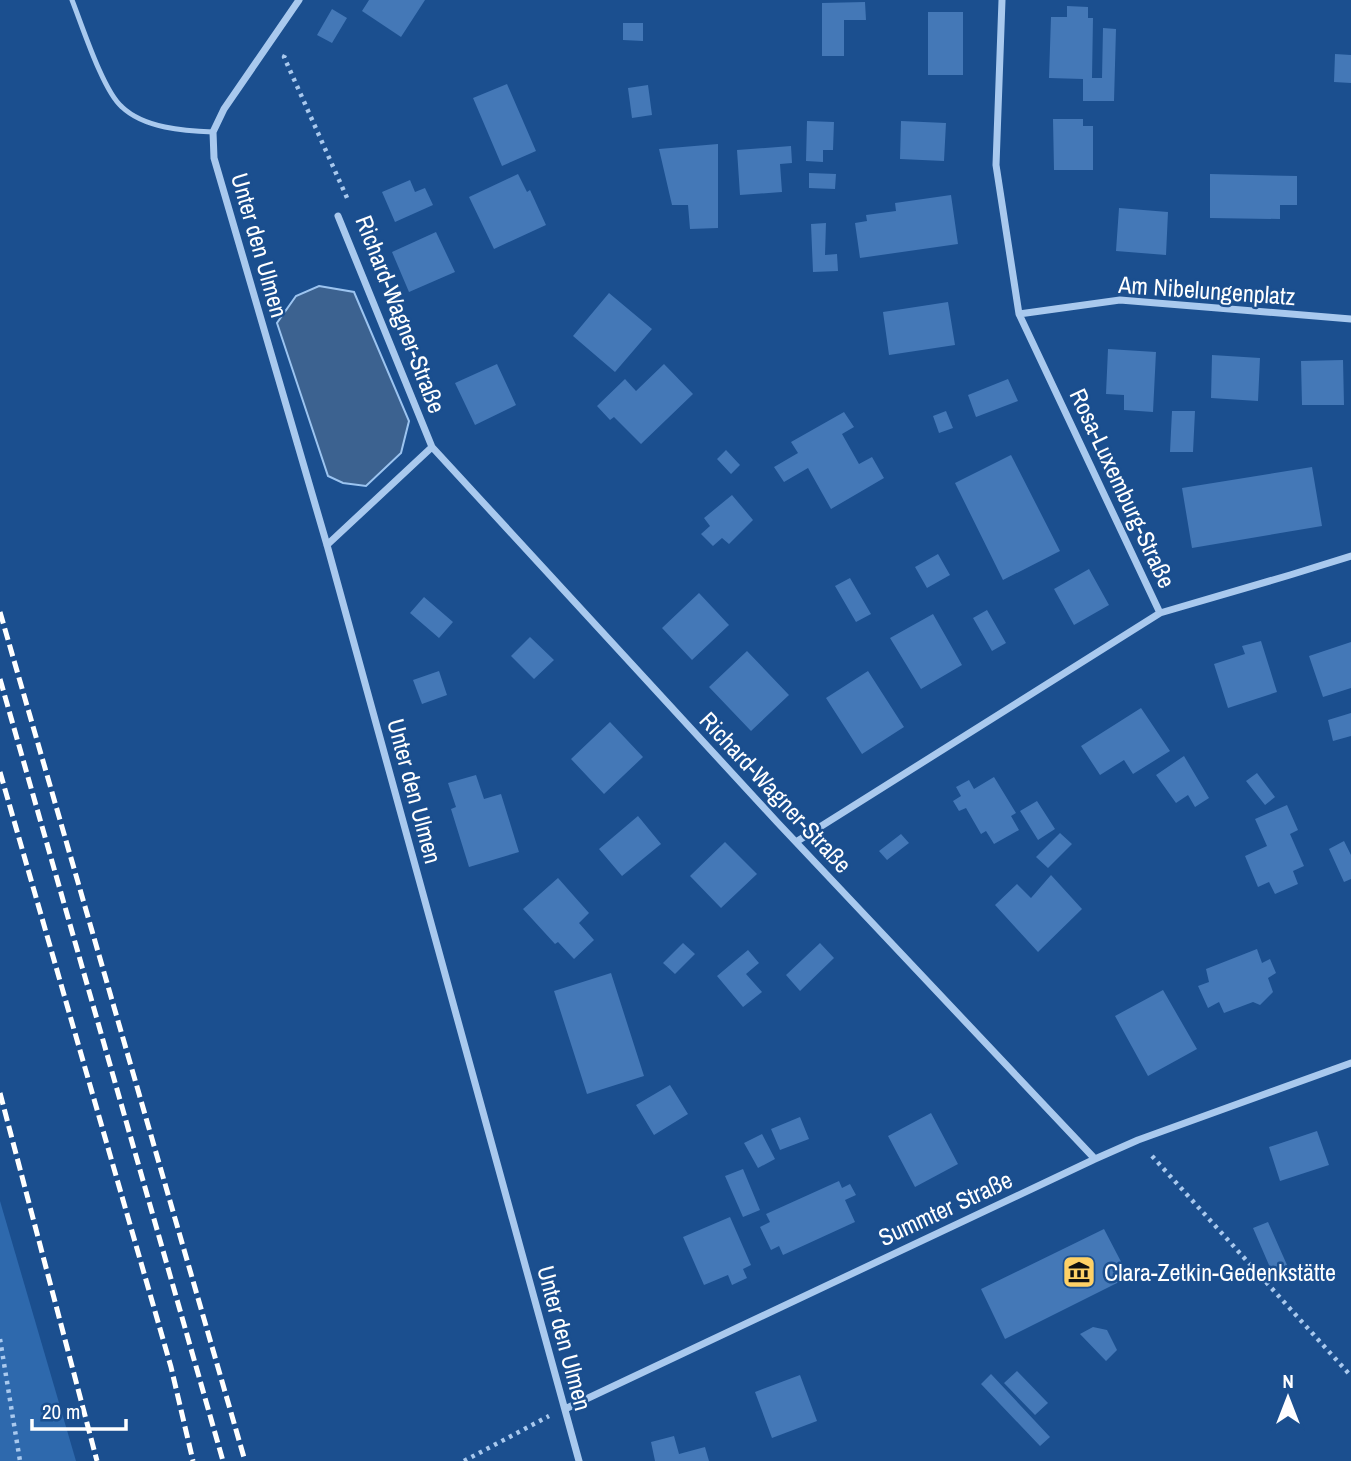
<svg xmlns="http://www.w3.org/2000/svg" width="1351" height="1461" viewBox="0 0 1351 1461" font-family="'Archivo Narrow',sans-serif">
	<style>
		.green { fill: #2e69ad }
		.water { fill: #3c6290; stroke: #9cc4f0; stroke-width: 2 }
		.building { fill: #4478b7 }
		.lines { fill: none; stroke-linecap: round; stroke-linejoin: round }
		.path { stroke: #a9c9ee; stroke-width: 4.5; stroke-dasharray: 3.5 5; stroke-linecap: butt }
		.lane { stroke: #a9c9ee; stroke-width: 5 }
		.street { stroke: #a9c9ee; stroke-width: 7 }
		.rail { stroke: #fff; stroke-width: 5; stroke-dasharray: 12 5; stroke-linecap: butt }
		.labels { text-anchor: middle; dominant-baseline: central; stroke-width: 5; stroke-linejoin: round; paint-order: stroke }
		.street-label { font-size: 24px; fill: #fff; stroke: #1b4f8f }
		.poi-label { font-size: 24px; fill: #fff; stroke: #1b4f8f; text-anchor: start }
	</style>
	<rect width="100%" height="100%" fill="#1b4f8f"/>
	<path class="green" d="M0 1201 76 1461H0Z"/>
	<path class="water" d="M319 286 354 292 409 421 401 453 366 486 343 483 328 476 277 323 296 296Z"/>
	<path class="building" d="M369 0H425L401 37 362 11Z
		M865 2 866 20H844V56H822V3Z
		M1067 6 1088 7V18H1093L1092 78H1102L1103 28 1116 29 1114 101H1083V79L1049 78 1051 17H1067Z
		M332 9 347 18 332 43 317 35Z
		M928 12H963V75H928Z
		M623 23H643V41L623 40Z
		M1335 54 1351 55V83L1334 82Z
		M507 84 536 151 502 166 473 98Z
		M648 85 652 115 632 118 628 88Z
		M1053 119H1083V126H1093V170H1054Z
		M807 121 834 122 833 150H823V162L806 161Z
		M901 121 946 123 944 161 900 159Z
		M718 144V228L690 229 688 205H672L659 149Z
		M791 146 792 163 780 164 782 192 740 195 737 150Z
		M809 173 836 174 835 189 809 188Z
		M518 174 527 192 530 190 546 225 494 249 469 197Z
		M1210 174 1297 176V205H1280V219L1210 218Z
		M410 180 415 192 425 188 433 205 395 222 382 192Z
		M951 195 958 244 860 258 855 223 867 221 866 215 896 211 895 203Z
		M1119 208 1168 212 1166 255 1116 251Z
		M826 223 825 255 837 254 838 271 813 272 811 224Z
		M436 232 455 272 409 292 392 252Z
		M609 293 652 329 615 372 573 336Z
		M948 302 955 345 889 355 883 312Z
		M1108 349 1156 352 1153 412 1124 410V395L1106 394Z
		M1212 355 1260 358 1258 401 1211 398Z
		M1343 360 1344 405H1302L1301 361Z
		M497 364 516 405 475 425 455 383Z
		M664 364 693 394 641 444 614 417 610 420 597 406 625 379 636 391Z
		M1008 379 1018 401 976 417 968 395Z
		M946 411 953 428 939 433 933 416Z
		M1172 411H1195L1193 452H1170Z
		M844 412 854 427 842 434 859 464 872 457 884 478 831 509 808 468 784 482 774 467 798 453 791 442Z
		M726 450 740 465 731 474 717 459Z
		M1011 455 1060 551 1003 580 955 483Z
		M1312 467 1322 526 1192 548 1182 488Z
		M732 495 753 520 729 544 722 538 713 546 701 534 710 526 704 518Z
		M938 554 950 575 927 588 915 567Z
		M1089 569 1109 605 1074 625 1054 589Z
		M850 578 871 614 856 622 835 586Z
		M699 593 729 625 692 660 662 628Z
		M424 597 453 622 439 638 410 613Z
		M987 610 1006 643 992 651 973 618Z
		M933 614 962 665 921 689 890 638Z
		M530 637 554 660 534 679 511 656Z
		M1261 641 1277 692 1228 708 1214 664 1245 654 1242 646Z
		M1351 642V688L1323 697 1309 656Z
		M747 651 789 695 751 731 709 687Z
		M439 671 447 695 422 704 413 680Z
		M868 671 904 727 862 754 826 698Z
		M1141 708 1170 751 1133 774 1124 760 1100 775 1081 746Z
		M1351 713V736L1333 741 1328 720Z
		M610 722 643 757 604 794 571 759Z
		M1184 756 1209 798 1195 807 1188 795 1176 803 1156 775Z
		M1257 773 1275 797 1265 805 1246 781Z
		M476 775 484 799 501 794 519 852 469 867 451 809 456 807 448 783Z
		M994 777 1016 813 1011 816 1019 830 994 844 986 831 981 834 966 808 959 811 953 801 961 796 956 787 969 780 974 789Z
		M1037 801 1055 829 1038 840 1020 811Z
		M1287 805 1298 830 1290 834 1304 866 1293 871 1298 884 1275 894 1269 882 1258 887 1245 856 1267 846 1255 819Z
		M638 816 661 844 622 876 599 849Z
		M1060 833 1072 844 1048 868 1036 857Z
		M901 834 909 843 887 860 879 851Z
		M1344 841 1351 855V879L1344 882 1329 849Z
		M725 842 757 874 721 908 690 876Z
		M1051 875 1082 909 1038 952 995 905 1017 884 1031 898Z
		M558 878 589 913 579 923 594 940 574 959 558 942 555 944 523 909Z
		M683 943 695 954 675 974 663 963Z
		M820 943 834 958 800 991 786 975Z
		M1257 949 1262 963 1270 959 1276 973 1268 978 1273 992 1260 1005 1253 1002 1224 1013 1219 1002 1208 1008 1198 986 1209 982 1206 969Z
		M748 950 759 963 746 974 762 992 743 1007 717 976Z
		M611 973 644 1076 587 1094 554 991Z
		M1163 990 1197 1049 1148 1076 1115 1016Z
		M670 1085 688 1114 654 1135 636 1105Z
		M931 1113 958 1164 915 1187 888 1136Z
		M800 1117 809 1139 780 1150 771 1129Z
		M1317 1131 1329 1165 1280 1181 1269 1147Z
		M762 1134 775 1159 758 1168 744 1143Z
		M743 1169 760 1210 743 1217 725 1176Z
		M839 1181 842 1188 850 1184 856 1195 845 1200 855 1222 783 1255 779 1246 771 1250 760 1227 770 1222 766 1214Z
		M730 1217 751 1265 743 1269 747 1278 732 1285 728 1275 704 1285 683 1237Z
		M1268 1222 1287 1265 1272 1272 1253 1228Z
		M1104 1229 1129 1277 1005 1339 981 1289Z
		M1093 1327 1107 1330 1117 1350 1106 1361 1080 1334Z
		M1017 1371 1048 1403 1035 1415 1004 1383Z
		M991 1374 1050 1437 1040 1446 981 1384Z
		M800 1375 817 1421 772 1438 755 1392Z
		M674 1436 679 1454 705 1447 709 1461H655L651 1442Z"/>
	<g class="lines">
		<path class="path" d="M285 55 284 57 348 200
			M1152 1156 1351 1376
			M0 1339 20 1461
			M464 1461 549 1416"/>
		<path class="lane" d="M72 0C82 25 103 91 122 107 144 128 184 131 213 132"/>
		<path class="street" d="M299 0 224 109 213 132 214 158 327 545 579 1461
			M338 216 432 447 777 822 1095 1159
			M1019 314 1120 300 1351 319
			M327 545 432 447
			M1160 613 1290 575 1351 556
			M796 842 1160 613 1019 314 996 165 1002 0
			M565 1409 1095 1159 1138 1140 1351 1063"/>
		<path class="rail" d="M0 612 245 1461
			M0 679 223 1461
			M0 772 171 1367 193 1461
			M0 1093 97 1461"/>
	</g>
	<defs>
		<symbol id="museum-square" viewBox="-11 -11 22 22"><rect x="-9" y="-9" width="18" height="18" rx="4" fill="#ffd166" stroke="#1b4f8f"/><path d="M0-6L6-3V-2H-6V-3ZM-5-1h2V3h-2ZM-1-1h2V3h-2ZM3-1h2V3H3ZM-6 4H6V6H-6Z" fill="#111"/></symbol>
	</defs>
	<g fill-rule="evenodd">
		<use href="#museum-square" x="1060" y="1253" width="38" height="38"/>
	</g>
	<g class="labels">
		<g class="street-label">
			<text transform="translate(260 245) rotate(74)">Unter den Ulmen</text>
			<text transform="translate(1207 290) rotate(4)">Am Nibelungenplatz</text>
			<text transform="translate(401 314) rotate(69)">Richard-Wagner-Straße</text>
			<text transform="translate(1123 488) rotate(65)">Rosa-Luxemburg-Straße</text>
			<text transform="translate(415 791) rotate(75)">Unter den Ulmen</text>
			<text transform="translate(776 792) rotate(47)">Richard-Wagner-Straße</text>
			<text transform="translate(945 1208) rotate(-25)">Summter Straße</text>
			<text transform="translate(565 1338) rotate(75)">Unter den Ulmen</text>
		</g>
		<g class="poi-label">
			<text x="1104" y="1272">Clara-Zetkin-Gedenkstätte</text>
		</g>
	</g>
	<g transform="translate(1288 1398)" stroke="#1b4f8f" stroke-width="5" paint-order="stroke">
	<path d="M0-5L12 26L0 18L-12 26Z" fill="#ffffff"/>
	<text y="-10" font-size="19" font-weight="bold" text-anchor="middle" fill="#ffffff">N</text>
	</g>
	<path d="M32 1419v10h94v-10" fill="none" stroke="#ffffff" stroke-width="3.5"/>
	<text x="42" y="1419" font-size="21" fill="#ffffff" stroke="#1b4f8f" stroke-width="5" paint-order="stroke">20 m</text>
</svg>
